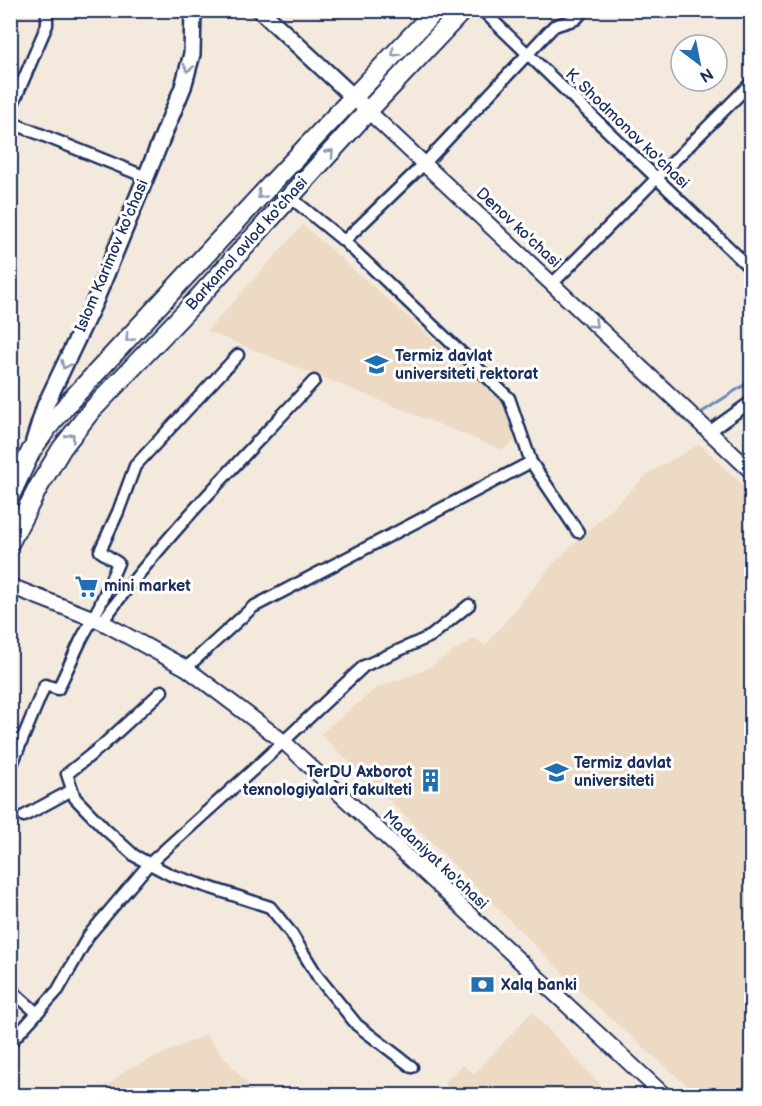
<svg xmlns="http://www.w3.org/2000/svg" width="762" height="1106" viewBox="0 0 762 1106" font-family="'Balsamiq Sans',sans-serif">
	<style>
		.built { fill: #ecdac5 }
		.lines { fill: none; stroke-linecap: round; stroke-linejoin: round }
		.stream { stroke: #698ebb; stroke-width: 3 }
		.minor-casing { stroke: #1b2f5e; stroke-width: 15 }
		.tertiary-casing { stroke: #1b2f5e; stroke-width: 18 }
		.secondary-casing { stroke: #1b2f5e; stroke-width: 20 }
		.primary-casing { stroke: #1b2f5e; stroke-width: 22 }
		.minor { stroke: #fff; stroke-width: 10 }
		.tertiary { stroke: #fff; stroke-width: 14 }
		.secondary { stroke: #fff; stroke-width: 15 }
		.primary { stroke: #fff; stroke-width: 18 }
		.oneway { stroke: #8d97ae }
		.labels { text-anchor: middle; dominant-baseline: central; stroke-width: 6; stroke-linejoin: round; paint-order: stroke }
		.street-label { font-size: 16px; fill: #1b2f5e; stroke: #fff }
		.poi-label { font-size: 16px; font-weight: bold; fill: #1b2f5e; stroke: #fff; text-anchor: start }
	</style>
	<rect width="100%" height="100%" fill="#f4e9dd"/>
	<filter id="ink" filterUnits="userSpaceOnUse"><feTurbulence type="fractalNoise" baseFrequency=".0167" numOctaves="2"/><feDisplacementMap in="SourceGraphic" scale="12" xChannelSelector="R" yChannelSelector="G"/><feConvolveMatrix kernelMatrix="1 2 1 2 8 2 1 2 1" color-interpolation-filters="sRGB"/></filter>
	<g filter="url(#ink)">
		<path class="built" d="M303 225 501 399 517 439 503 450 207 331Z
			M700 444 751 493V1095H698L594 1004 399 810 320 734 378 687 423 671 475 638 485 646 554 563 650 472Z
			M532 1012 610 1095H457L444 1083 463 1065 474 1074Z
			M206 1035 256 1095H97L126 1070Z"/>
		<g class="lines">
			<path class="stream" d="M699 414 752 380"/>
			<defs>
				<path id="minor" d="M482 10 752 270
					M10 111 47 25V10
					M10 122 146 177
					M290 197 344 241 509 398 531 462 578 532
					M344 241 424 164 554 26 576 19 584 10
					M552 284 752 82
					M709 432 752 401
					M102 622C165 535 242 459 314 381
					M186 668 253 607 531 462
					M162 691 102 746 67 774 75 798 105 829 135 856 171 875 270 907 291 933 318 977 357 1025 412 1067
					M10 769 45 685 58 689 81 640 100 605 118 563 100 551 118 512 135 466 238 355
					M24 816 72 790
					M10 989 37 1013
					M10 1043 58 990 89 935 149 864 254 769 364 666 431 636 469 605"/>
				<path id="tertiary" d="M368 111 752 472
					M10 586 102 622 186 668 284 742 665 1096"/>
				<path id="secondary" d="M260 10 362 105
					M34 441 45 406 95 301 183 87 192 54 193 10"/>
				<path id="primary" d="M10 496 31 451 48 427 70 401 274 181 436 10
					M10 542 39 486 62 448 90 412 190 307 368 111 463 10"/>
			</defs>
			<use href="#minor" class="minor-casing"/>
			<use href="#tertiary" class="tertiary-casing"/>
			<use href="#secondary" class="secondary-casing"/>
			<use href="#primary" class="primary-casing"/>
			<use href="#minor" class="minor"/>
			<use href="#tertiary" class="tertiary"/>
			<use href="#secondary" class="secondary"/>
			<use href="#primary" class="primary"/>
		</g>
		<defs><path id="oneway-chevron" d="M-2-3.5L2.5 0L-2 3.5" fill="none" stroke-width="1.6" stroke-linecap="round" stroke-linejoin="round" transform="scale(1.5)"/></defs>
		<g class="oneway">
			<use href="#oneway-chevron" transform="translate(395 53) rotate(133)"/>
			<use href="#oneway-chevron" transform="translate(188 68) rotate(105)"/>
			<use href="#oneway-chevron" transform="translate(330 153) rotate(-48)"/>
			<use href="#oneway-chevron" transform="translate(261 195) rotate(133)"/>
			<use href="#oneway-chevron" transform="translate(594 324) rotate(43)"/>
			<use href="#oneway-chevron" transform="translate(129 338) rotate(133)"/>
			<use href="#oneway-chevron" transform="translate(65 365) rotate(116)"/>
			<use href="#oneway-chevron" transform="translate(71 437) rotate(-52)"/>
		</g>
	</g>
	<defs>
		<symbol id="university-bare" viewBox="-9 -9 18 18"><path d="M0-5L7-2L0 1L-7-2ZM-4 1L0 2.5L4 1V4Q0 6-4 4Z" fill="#1f6fb2" stroke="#fff" stroke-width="2.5" paint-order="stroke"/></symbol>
		<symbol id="supermarket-bare" viewBox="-9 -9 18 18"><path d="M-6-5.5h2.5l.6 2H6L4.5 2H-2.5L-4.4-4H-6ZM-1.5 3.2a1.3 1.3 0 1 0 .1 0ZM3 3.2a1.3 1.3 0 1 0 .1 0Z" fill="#1f6fb2" stroke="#fff" stroke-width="2.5" paint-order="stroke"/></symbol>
		<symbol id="building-bare" viewBox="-9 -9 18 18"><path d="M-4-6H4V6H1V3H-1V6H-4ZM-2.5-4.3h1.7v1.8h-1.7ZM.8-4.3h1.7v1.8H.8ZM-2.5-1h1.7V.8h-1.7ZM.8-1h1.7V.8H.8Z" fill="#1f6fb2" stroke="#fff" stroke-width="2.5" paint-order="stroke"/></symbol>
		<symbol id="bank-bare" viewBox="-9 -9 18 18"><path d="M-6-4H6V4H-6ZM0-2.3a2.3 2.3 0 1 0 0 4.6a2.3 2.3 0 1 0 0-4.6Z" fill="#1f6fb2" stroke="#fff" stroke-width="2.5" paint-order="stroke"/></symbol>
	</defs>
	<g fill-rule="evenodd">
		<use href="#university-bare" x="360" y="348" width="33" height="33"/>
		<use href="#supermarket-bare" x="70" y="570" width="33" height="33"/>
		<use href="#university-bare" x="540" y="756" width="33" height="33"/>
		<use href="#building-bare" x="414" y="764" width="33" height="33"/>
		<use href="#bank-bare" x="466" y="968" width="33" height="33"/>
	</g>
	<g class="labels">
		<g class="street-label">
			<text transform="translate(627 129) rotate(44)">K. Shodmonov ko'chasi</text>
			<text transform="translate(518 228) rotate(43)">Denov ko'chasi</text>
			<text transform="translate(247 244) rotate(-48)">Barkamol avlod ko'chasi</text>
			<text transform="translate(112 256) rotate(-67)">Islom Karimov ko'chasi</text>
			<text transform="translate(435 860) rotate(43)">Madaniyat ko'chasi</text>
		</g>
		<g class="poi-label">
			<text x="395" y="356">Termiz davlat<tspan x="395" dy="18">universiteti rektorat</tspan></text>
			<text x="104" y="586">mini market</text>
			<text x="574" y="763">Termiz davlat<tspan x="574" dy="18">universiteti</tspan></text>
			<text x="412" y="772" text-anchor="end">TerDU Axborot<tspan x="412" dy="18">texnologiyalari fakulteti</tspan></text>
			<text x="501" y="985">Xalq banki</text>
		</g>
	</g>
	<rect width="762" height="1106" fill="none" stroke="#fff" stroke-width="36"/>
	<rect x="18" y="18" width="726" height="1070" fill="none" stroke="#1b2f5e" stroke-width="2" filter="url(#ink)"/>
	<g transform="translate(699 63) rotate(148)"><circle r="28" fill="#ffffff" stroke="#a4acbf" stroke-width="1.5"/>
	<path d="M0-4.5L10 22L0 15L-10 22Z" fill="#1f6fb2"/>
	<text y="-9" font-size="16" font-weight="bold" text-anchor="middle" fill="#1b2f5e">N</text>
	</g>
</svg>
